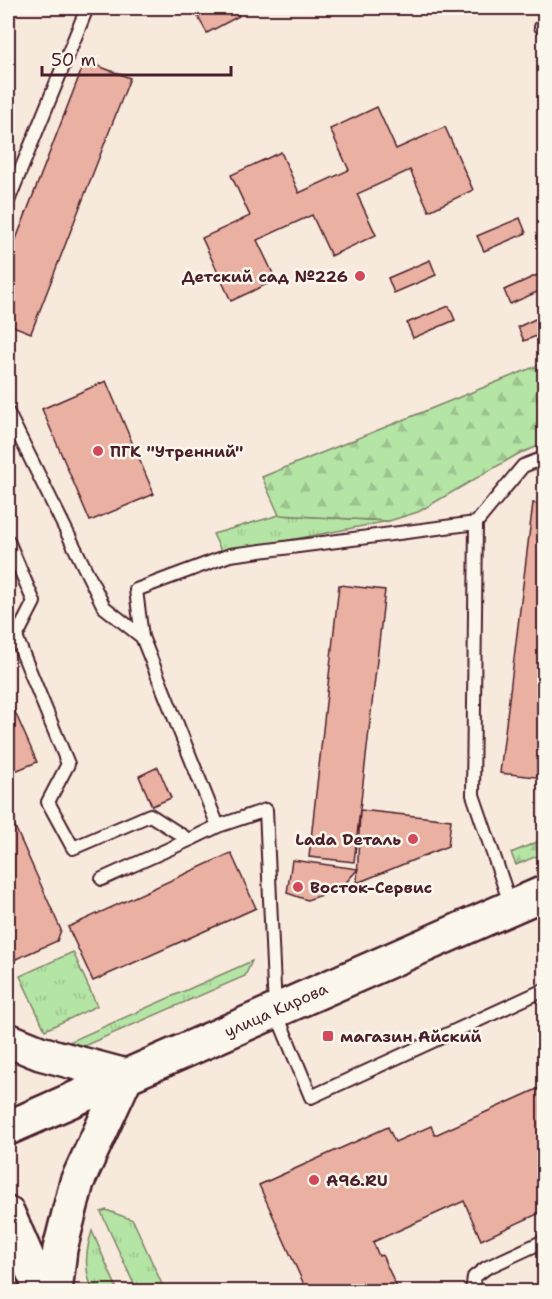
<svg xmlns="http://www.w3.org/2000/svg" width="552" height="1299" viewBox="0 0 552 1299" font-family="'Shantell Sans',sans-serif">
	<style>
		.grass { fill: url(#grass-tufts); stroke: #7f8268; stroke-width: 1.5 }
		.forest { fill: url(#forest-firs); stroke: #7f8268; stroke-width: 1.5 }
		.building { fill: #eab1a2; stroke: #4a1f2b; stroke-width: 1.5 }
		.lines { fill: none; stroke-linecap: round; stroke-linejoin: round }
		.lane-casing { stroke: #4a1f2b; stroke-width: 16 }
		.secondary-casing { stroke: #4a1f2b; stroke-width: 38 }
		.primary-casing { stroke: #4a1f2b; stroke-width: 38 }
		.lane { stroke: #fbf7ec; stroke-width: 12 }
		.secondary { stroke: #fbf7ec; stroke-width: 33 }
		.primary { stroke: #fbf7ec; stroke-width: 33 }
		.poi-dot { fill: #d1495b; stroke: #fbf7ec; stroke-width: 2 }
		.labels { text-anchor: middle; dominant-baseline: central; stroke-width: 5; stroke-linejoin: round; paint-order: stroke }
		.poi-label { font-size: 16px; font-weight: bold; fill: #4a1f2b; stroke: #fbf7ec; text-anchor: start }
		.street-label { font-size: 16px; fill: #4a1f2b; stroke: #fbf7ec }
	</style>
	<defs>
		<pattern id="grass-tufts" width="24" height="20" patternUnits="userSpaceOnUse" patternTransform="scale(1.5)"><rect width="24" height="20" fill="#b4e5a5"/><path d="M3 7l-1-3M5 7V3M7 7l1-3M15 17l-1-3M17 17v-4M19 17l1-3" fill="none" stroke="#9cc48e"/></pattern>
		<pattern id="forest-firs" width="22" height="20" patternUnits="userSpaceOnUse" patternTransform="scale(1.5)"><rect width="22" height="20" fill="#b4e5a5"/><path d="M5 1l3.5 6h-7zM16 11l3.5 6h-7z" fill="#9cc48e"/></pattern>
	</defs>
	<rect width="100%" height="100%" fill="#f8e9dd"/>
	<filter id="ink" filterUnits="userSpaceOnUse"><feTurbulence type="fractalNoise" baseFrequency=".0167" numOctaves="2"/><feDisplacementMap in="SourceGraphic" scale="12" xChannelSelector="R" yChannelSelector="G"/><feConvolveMatrix kernelMatrix="1 2 1 2 8 2 1 2 1" color-interpolation-filters="sRGB"/></filter>
	<g filter="url(#ink)">
		<path class="grass" d="M279 515 389 521 222 553 213 534Z
			M73 952 97 1006 45 1030 20 976Z
			M252 961 245 976 77 1049 58 1047Z
			M106 1210 133 1220 165 1291H137L101 1212Z
			M92 1231 118 1291H93C84 1270 85 1253 92 1231Z"/>
		<path class="forest" d="M544 363V444L518 454 418 512 389 521 279 515 262 477Z
			M544 839V853L516 865 511 853Z"/>
		<path class="building" d="M193 8H234L239 16 207 33Z
			M85 61 130 78 31 333 8 324V260Z
			M377 107 396 149 445 127 473 190 429 211 410 170 357 194 376 235 331 256 312 215 257 240 276 280 231 301 202 238 250 216 231 175 281 152 299 193 349 170 330 129Z
			M520 218 526 233 484 251 477 236Z
			M430 260 436 275 394 293 388 278Z
			M544 272V289L510 304 504 290Z
			M449 306 455 320 413 338 407 323Z
			M544 315V333L524 341 518 327Z
			M106 381 154 494 90 521 42 409Z
			M533 503 544 505V778L500 773Z
			M339 585 385 590 354 862 309 857Z
			M8 696 37 762 8 774Z
			M158 767 171 798 152 806 139 776Z
			M360 810 451 820 448 846 357 883Z
			M8 811 61 930 57 941 9 962Z
			M231 853 256 908 93 981 68 927Z
			M292 860 358 869 340 889 307 900 287 893Z
			M544 1086V1211L481 1240 464 1201 373 1242 379 1256 382 1255 399 1292H299L306 1289 259 1185 388 1127 395 1142 431 1126 435 1135Z"/>
		<g class="lines">
			<defs>
				<path id="lane" d="M541 27 544 26
					M8 201 87 8
					M8 413 104 607 142 637 218 826 266 810 275 1010 311 1097 544 990
					M476 523 473 795 511 906
					M8 541 34 602 16 637 68 764 48 802 73 848 150 815 189 840 102 879
					M142 637 136 590 230 555 476 523 523 466 544 458
					M189 840 218 826
					M472 1292 474 1277 486 1268 544 1241"/>
				<path id="secondary" d="M8 1040 40 1053 126 1076 77 1182 60 1249 55 1292
					M8 1128 544 893"/>
				<path id="primary" d="M8 1214 42 1292"/>
			</defs>
			<use href="#lane" class="lane-casing"/>
			<use href="#secondary" class="secondary-casing"/>
			<use href="#primary" class="primary-casing"/>
			<use href="#lane" class="lane"/>
			<use href="#secondary" class="secondary"/>
			<use href="#primary" class="primary"/>
		</g>
	</g>
	<g class="poi-dot">
		<circle cx="360" cy="276" r="6"/>
		<circle cx="98" cy="451" r="6"/>
		<circle cx="413" cy="839" r="6"/>
		<circle cx="298" cy="887" r="6"/>
		<rect x="322" y="1030" width="12" height="12" rx="3"/>
		<circle cx="314" cy="1180" r="6"/>
	</g>
	<g class="labels">
		<g class="poi-label">
			<text x="348" y="276" text-anchor="end">Детский сад №226</text>
			<text x="110" y="451">ПГК "Утренний"</text>
			<text x="401" y="839" text-anchor="end">Lada Dеталь</text>
			<text x="310" y="887">Восток-Сервис</text>
			<text x="340" y="1036">магазин Айский</text>
			<text x="326" y="1180">А96.RU</text>
		</g>
		<g class="street-label">
			<text transform="translate(276 1010) rotate(-24)">улица Кирова</text>
		</g>
	</g>
	<rect width="552" height="1299" fill="none" stroke="#fbf7ec" stroke-width="30"/>
	<rect x="15" y="15" width="522" height="1269" fill="none" stroke="#4a1f2b" stroke-width="2" filter="url(#ink)"/>
	<path d="M42 66v9h189v-9" fill="none" stroke="#4a1f2b" stroke-width="3"/>
	<text x="51" y="66" font-size="18" fill="#4a1f2b" stroke="#fbf7ec" stroke-width="4.5" paint-order="stroke">50 m</text>
</svg>
